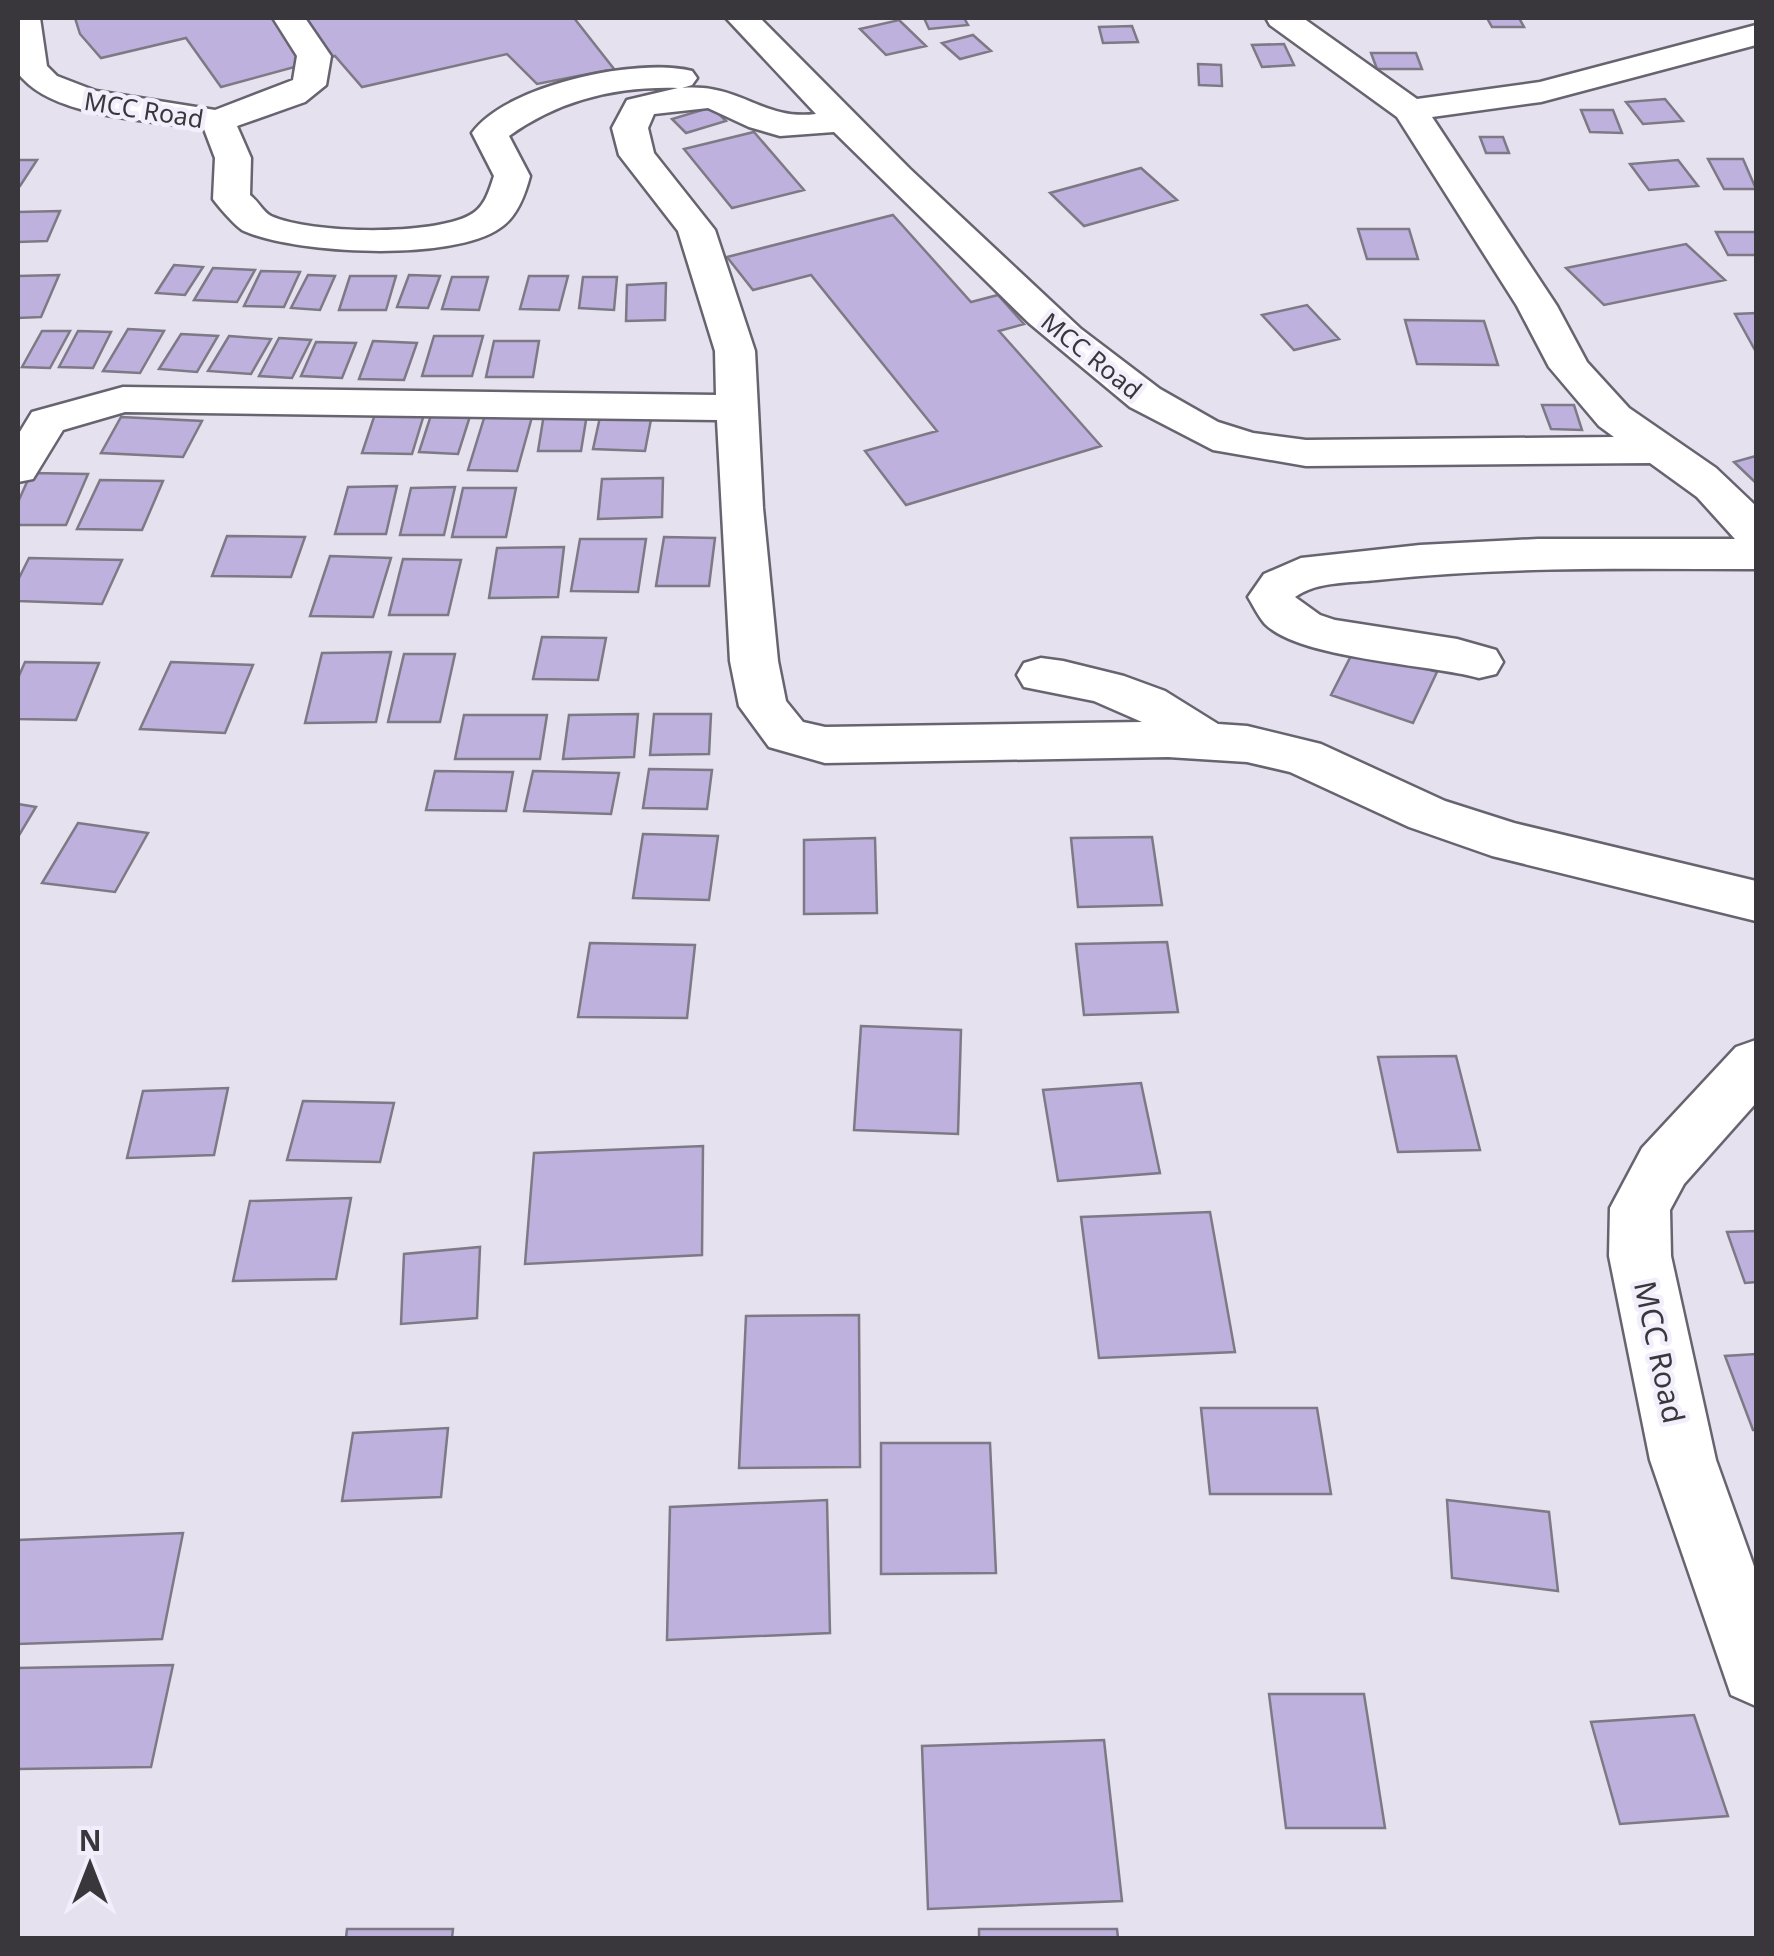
<svg xmlns="http://www.w3.org/2000/svg" width="1774" height="1956" viewBox="0 0 1774 1956" font-family="'Noto Sans',sans-serif">
	<style>
		.building { fill: #beb1dd; stroke: #7d7a86; stroke-width: 2.5 }
		.lines { fill: none; stroke-linecap: round; stroke-linejoin: round }
		.minor-casing { stroke: #67646f; stroke-width: 5 }
		.minor { fill: #fff; fill-rule: evenodd }
		.labels { text-anchor: middle; dominant-baseline: central; stroke-width: 9; stroke-linejoin: round; paint-order: stroke }
		.far-street-label { font-size: 25px; fill: #39373c; stroke: #f2eefb }
		.street-label { font-size: 30px; fill: #39373c; stroke: #f2eefb }
	</style>
	<rect width="100%" height="100%" fill="#e5e1ee"/>
	<path class="building" d="M75 18H574L614 69 537 84 507 54 362 87 335 56 221 87 186 38 101 58 80 34Z
		M924 18H964L968 25 929 29Z
		M1487 18H1519L1524 27H1492Z
		M899 20 926 46 886 55 860 29Z
		M1132 26 1138 42 1103 43 1099 27Z
		M973 35 991 51 960 59 942 43Z
		M1284 44 1294 65 1262 67 1252 45Z
		M1371 53H1416L1422 69H1377Z
		M1198 64 1221 65 1222 86 1199 85Z
		M1665 99 1683 121 1643 124 1626 102Z
		M712 107 726 121 686 133 672 119Z
		M1581 110H1613L1622 133 1590 132Z
		M754 132 804 190 732 208 684 149Z
		M1480 137H1503L1509 153H1486Z
		M1708 159H1743L1756 189H1724Z
		M18 160H37L20 186H18Z
		M1678 160 1698 186 1649 190 1630 164Z
		M1141 168 1177 200 1084 226 1050 193Z
		M60 211 47 241 18 242V212Z
		M893 215 971 302 998 295 1024 324 999 331 1101 446 906 505 865 451 937 431 811 275 753 290 727 257Z
		M1358 229H1409L1418 259H1367Z
		M1716 232H1756V255H1728Z
		M1686 244 1725 280 1604 305 1566 268Z
		M174 265 203 267 185 295 156 293Z
		M213 268 255 270 237 302 194 300Z
		M261 271 300 272 284 307 244 306Z
		M59 275 41 317 18 318V276Z
		M308 275 335 276 320 310 291 308Z
		M409 275 440 276 428 308 397 307Z
		M350 276H396L386 310H339Z
		M529 276H568L559 310 520 309Z
		M452 277H488L479 310 442 309Z
		M583 277H617L614 310 579 308Z
		M666 283 665 320 626 321 627 285Z
		M1307 305 1339 339 1294 350 1262 315Z
		M1756 313V352L1735 314Z
		M1405 320 1484 321 1498 365 1417 364Z
		M128 329 164 331 140 373 103 371Z
		M42 331H70L50 368 22 367Z
		M78 331 111 332 93 368 59 367Z
		M181 334 218 336 197 372 159 369Z
		M229 336 271 339 251 374 208 371Z
		M434 336H483L472 376H422Z
		M279 338 311 340 292 378 259 376Z
		M373 341 417 343 404 380 359 379Z
		M494 341H539L533 377H486Z
		M316 342 356 343 342 378 301 376Z
		M1542 405H1574L1582 430 1551 429Z
		M377 408H426L412 454 362 453Z
		M602 408 653 409 645 451 593 449Z
		M433 409 472 410 458 454 419 452Z
		M544 414H587L581 451H538Z
		M485 415 532 417 517 471 468 470Z
		M121 417 202 421 183 457 101 453Z
		M1756 456V483L1734 462Z
		M31 473 88 474 66 525H18V502Z
		M663 478 662 517 598 519 602 479Z
		M100 480 163 481 142 530 77 529Z
		M397 486 386 534H335L348 487Z
		M455 487 444 535H400L411 488Z
		M463 488H516L506 537H452Z
		M227 536 305 537 291 577 212 576Z
		M664 537 715 538 709 586H656Z
		M580 539H646L638 592 571 591Z
		M564 547 558 597 489 598 497 548Z
		M330 556 391 558 373 617 310 616Z
		M29 558 122 560 102 604 18 601V580Z
		M403 559 461 560 448 615H389Z
		M542 637 606 638 598 680 533 679Z
		M1356 646 1437 672 1413 723 1331 695Z
		M391 652 376 722 305 723 322 653Z
		M404 654H455L440 722H388Z
		M25 662 99 663 76 720 18 719V678Z
		M171 662 253 665 225 733 140 729Z
		M638 714 634 757 563 759 569 715Z
		M654 714H711L709 754 650 755Z
		M464 715H547L540 759H455Z
		M649 769 712 770 707 809 643 808Z
		M435 771 513 772 506 811 426 810Z
		M533 771 619 773 611 814 524 811Z
		M18 804 36 807 18 837Z
		M78 823 148 833 115 892 42 883Z
		M643 834 718 836 709 900 633 898Z
		M1152 837 1162 905 1078 907 1071 838Z
		M875 838 877 913 804 914V840Z
		M1167 942 1178 1012 1084 1015 1076 944Z
		M590 943 695 945 687 1018 578 1017Z
		M861 1026 961 1030 958 1134 854 1130Z
		M1456 1056 1480 1150 1398 1152 1378 1057Z
		M1141 1083 1160 1173 1058 1181 1043 1090Z
		M228 1088 214 1155 127 1158 143 1091Z
		M303 1101 394 1103 380 1162 287 1160Z
		M703 1146 702 1255 525 1264 534 1153Z
		M351 1198 336 1279 233 1281 250 1201Z
		M1210 1212 1235 1352 1099 1358 1081 1217Z
		M1756 1231V1282L1745 1283 1727 1232Z
		M480 1247 477 1318 401 1324 404 1254Z
		M859 1315 860 1467 739 1468 746 1316Z
		M1756 1354V1430H1753L1725 1356Z
		M1201 1408H1317L1331 1494H1210Z
		M448 1428 441 1497 342 1501 353 1433Z
		M881 1443H990L996 1573 881 1574Z
		M827 1500 830 1633 667 1640 670 1507Z
		M1447 1500 1549 1512 1558 1591 1452 1578Z
		M183 1533 162 1639 18 1644V1540Z
		M173 1665 151 1767 18 1769V1668Z
		M1269 1694H1364L1385 1828H1286Z
		M1694 1715 1728 1816 1620 1824 1591 1722Z
		M1104 1740 1122 1901 928 1909 922 1746Z
		M347 1929H453L452 1938H346Z
		M979 1929H1117L1118 1938H979Z"/>
	<g class="lines">
		<defs>
			<path id="minor" d="M18 18H40L47 66 57 76 96 91 215 110 293 80 297 56 273 18H305L331 56 326 85 305 102 237 126 251 158 250 195C258 201 263 212 271 216 311 234 432 236 470 215 485 207 489 191 494 176L472 133C506 85 638 57 692 71L697 78 692 85 682 88C741 83 762 121 816 114L726 18H760L910 169 1081 329 1160 389 1218 422 1253 433 1306 440 1614 437 1599 426 1549 367 1517 306 1397 117 1270 25 1266 18H1303L1417 99 1540 82 1756 25V45L1541 102 1432 117 1557 306 1587 362 1629 408 1716 468 1756 506V569C1630 569 1503 566 1377 580 1349 583 1318 581 1295 597L1320 615 1335 620 1457 639 1496 650 1503 662 1496 674 1479 678C1428 664 1300 659 1265 624 1258 616 1253 605 1248 597L1264 574 1301 558 1420 545 1538 539H1735L1697 497 1650 463 1306 466 1213 450 1130 407 1029 323 834 132 780 136 749 127 708 108 654 114 648 128 654 153 715 230 755 351 763 508 778 661 786 701 803 722 825 727 1142 722 1094 701 1024 687 1017 675 1024 663 1041 658 1063 661 1124 676 1165 691 1218 724 1247 726 1321 744 1445 801 1514 823 1756 881V921L1492 856 1409 827 1290 772 1247 762 1168 757 825 763 769 747 739 706 730 661 717 420 125 412 63 430 33 479 18 482V435L32 412 123 387 716 395 715 351 678 231 619 155 612 128 627 100 678 88C617 86 559 100 509 136L530 176C525 195 517 217 500 228 452 262 296 254 244 231 237 228 218 206 213 199L215 158 204 129C151 119 52 119 18 73Z
				M1756 1040V1103L1684 1184 1670 1210 1671 1256 1716 1460 1756 1572V1706L1731 1695 1650 1460 1609 1256 1610 1208 1642 1148 1736 1047Z"/>
		</defs>
		<use href="#minor" class="minor-casing"/>
		<use href="#minor" class="minor"/>
	</g>
	<g class="labels">
		<g class="far-street-label">
			<text transform="translate(144 109) rotate(9)">MCC Road</text>
			<text transform="translate(1092 355) rotate(39)">MCC Road</text>
		</g>
		<g class="street-label">
			<text transform="translate(1660 1352) rotate(78)">MCC Road</text>
		</g>
	</g>
	<rect width="1774" height="1956" fill="none" stroke="#39373c" stroke-width="40"/>
	<g transform="translate(90 1866)" stroke="#f2eefb" stroke-width="8" paint-order="stroke">
	<path d="M0-8L18 38L0 25L-18 38Z" fill="#39373c"/>
	<text y="-15" font-size="28" font-weight="bold" text-anchor="middle" fill="#39373c">N</text>
	</g>
</svg>
